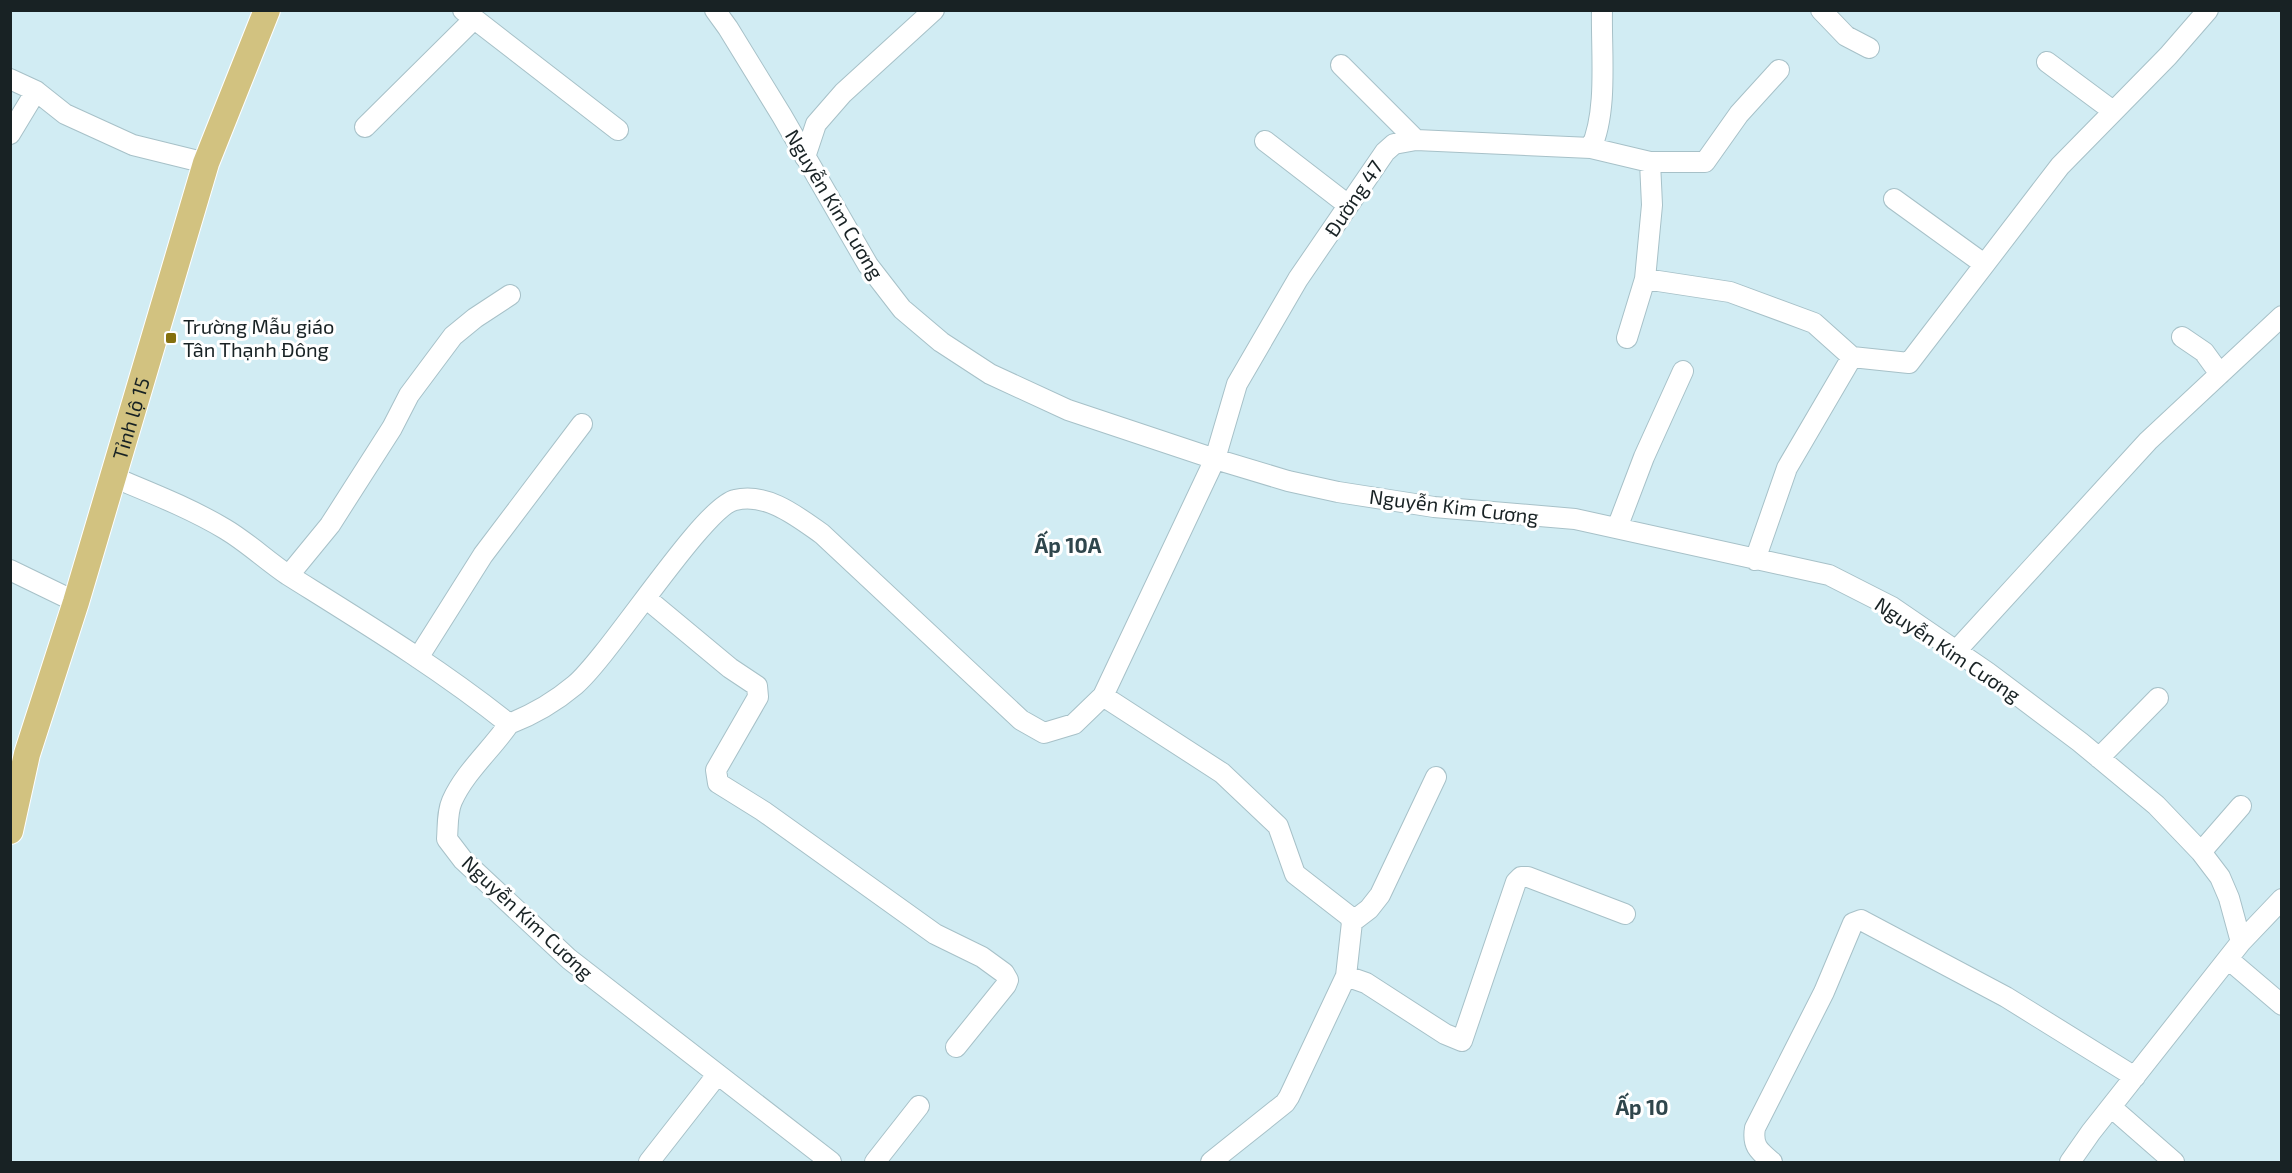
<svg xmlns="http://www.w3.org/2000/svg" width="2292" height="1173" viewBox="0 0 2292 1173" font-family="'Exo 2',sans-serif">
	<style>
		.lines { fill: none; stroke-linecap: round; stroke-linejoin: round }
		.minor-casing { stroke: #a7c1c8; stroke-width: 22 }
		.major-casing { stroke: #fff; stroke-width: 28 }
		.minor { stroke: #fff; stroke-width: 20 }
		.major { stroke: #d2c280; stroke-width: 26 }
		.poi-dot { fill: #84700f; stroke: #fff; stroke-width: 2 }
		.labels { text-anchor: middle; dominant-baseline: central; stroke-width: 6; stroke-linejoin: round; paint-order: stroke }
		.street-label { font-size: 20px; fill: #182224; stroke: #fff }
		.poi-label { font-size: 20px; fill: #182224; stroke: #fff; text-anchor: start }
		.neighbourhood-label { font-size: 21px; font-weight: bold; fill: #2f464c; stroke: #fff }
	</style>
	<rect width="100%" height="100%" fill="#d1ecf3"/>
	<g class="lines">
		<defs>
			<path id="minor" d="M463 10 618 130
				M715 10 728 28 782 116 868 265 902 309 941 342 990 374 1068 410 1215 459 1288 481 1338 492 1434 507 1575 519 1829 575 1892 607 1987 672 2080 742 2156 805 2201 852 2220 877 2229 898 2241 942
				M1821 10 1846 36 1869 48
				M2047 62 2113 111
				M1341 65 1416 140
				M10 79 36 91 65 114 133 145 206 163
				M365 127 473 20
				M10 134 36 91
				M1265 141 1348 205
				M1591 148 1650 162H1705L1739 114 1779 70
				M805 157 816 124 843 93 934 10
				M1894 199 1984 264
				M1645 279 1730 292 1814 323 1852 357 1909 363 2060 166 2168 56 2208 10
				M2182 337 2204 352 2220 374
				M1627 338 1645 279 1652 205 1650 162
				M113 477C151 493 190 508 225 529 247 542 267 561 288 575 363 622 439 668 509 724 491 750 465 772 452 801 447 812 448 826 447 839L463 860 569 959 831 1162
				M1617 528 1644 457 1683 371
				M1755 560 1787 468 1852 357
				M10 570 76 602
				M289 575 330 525 392 428 409 395 453 336 475 318 510 295
				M647 599 730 668 757 686 758 697 716 770 718 783 763 811 935 934 982 957 1004 973 1008 980 1006 985 956 1047
				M1956 651 2148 441 2282 316
				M418 658 483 555 582 424
				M1103 696 1222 773 1278 826 1295 874 1349 916 1352 922 1346 976 1289 1097 1285 1103 1211 1162
				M509 724C532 715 556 701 575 685 611 654 703 507 735 500 767 492 798 517 822 534L1021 720 1044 733 1074 724 1103 696 1215 459 1237 384 1298 279 1385 152 1394 144 1416 140 1591 148C1608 111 1601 52 1602 10
				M2099 758 2158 698
				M2201 852 2241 806
				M1352 922 1369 909 1380 895 1436 777
				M2228 959 2282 1005
				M1346 976 1366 983 1445 1034 1462 1041 1516 882 1521 877H1528L1625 914
				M2111 1107 2174 1162
				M649 1162 717 1075
				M875 1162 919 1106
				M1772 1162C1759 1151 1752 1146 1755 1128L1824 992 1853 923 1861 920 2006 997 2135 1077
				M2070 1162 2091 1132 2241 942 2282 899"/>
			<g id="major">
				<path id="s1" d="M10 831 27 754 76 602 206 163 267 10"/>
			</g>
		</defs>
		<use href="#minor" class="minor-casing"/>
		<use href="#major" class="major-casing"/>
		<use href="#minor" class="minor"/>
		<use href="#major" class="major"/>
	</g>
	<rect class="poi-dot" x="165" y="332" width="12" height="12" rx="3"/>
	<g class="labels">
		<g class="street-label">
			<text transform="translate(1353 198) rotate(-56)">Đường 47</text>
			<text transform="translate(835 204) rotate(59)">Nguyễn Kim Cương</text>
			<text stroke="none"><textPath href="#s1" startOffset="430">Tỉnh lộ 15</textPath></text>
			<text transform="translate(1454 506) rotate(7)">Nguyễn Kim Cương</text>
			<text transform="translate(1948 649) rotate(34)">Nguyễn Kim Cương</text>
			<text transform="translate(528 917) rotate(43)">Nguyễn Kim Cương</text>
		</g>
		<g class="poi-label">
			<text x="183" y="326">Trường Mẫu giáo<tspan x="183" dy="23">Tân Thạnh Đông</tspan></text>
		</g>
		<g class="neighbourhood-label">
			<text x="1068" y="544">Ấp 10A</text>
			<text x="1642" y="1106">Ấp 10</text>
		</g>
	</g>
	<rect width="2292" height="1173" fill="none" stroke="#182224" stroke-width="24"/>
</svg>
